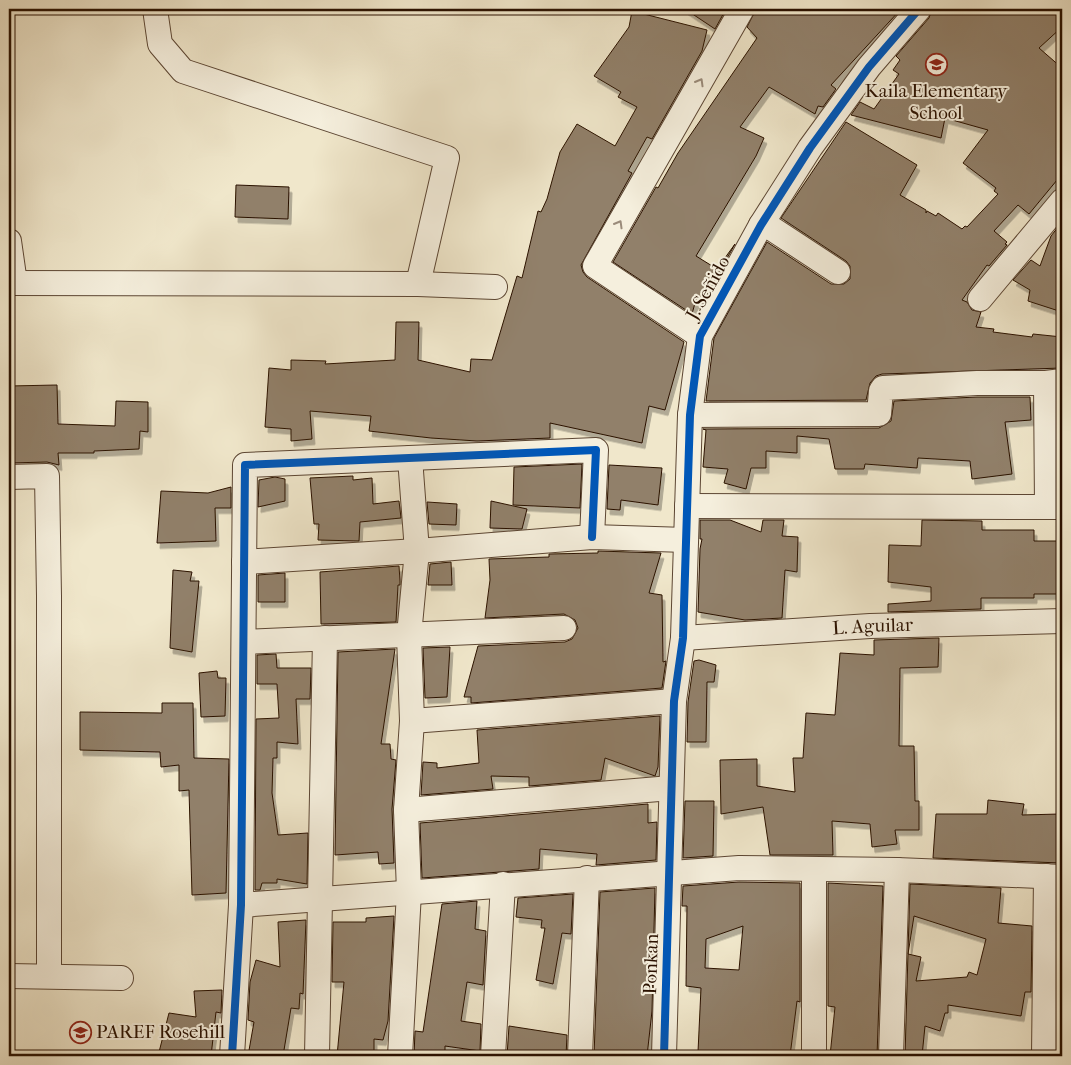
<svg xmlns="http://www.w3.org/2000/svg" width="1071" height="1065" viewBox="0 0 1071 1065" font-family="'IM FELL French Canon',serif">
	<style>
		.building { fill: #91806a; stroke: #2a1100; fill-rule: evenodd; filter: url(#shadow) }
		.lines { fill: none; stroke-linecap: round; stroke-linejoin: round }
		.minor-casing { stroke: #5c4633; stroke-width: 26 }
		.minor { stroke: #f5efdd; stroke-width: 24 }
		.cycleway-casing { stroke: #f5efdd; stroke-width: 11 }
		.cycleway { stroke: #0057b8; stroke-width: 8 }
		.oneway { stroke: #9a8b7a }
		.labels { text-anchor: middle; dominant-baseline: central; stroke-width: 4; stroke-linejoin: round; paint-order: stroke }
		.poi-label { font-size: 19px; fill: #2a1100; stroke: #f5efdd }
		.street-label { font-size: 19px; fill: #2a1100; stroke: #f5efdd }
	</style>
	<defs>
		<filter id="shadow"><feDropShadow dx="3" dy="5.5" stdDeviation="0" flood-color="#0004"/></filter>
	</defs>
	<rect width="100%" height="100%" fill="#f0e7cb"/>
	<filter id="stains"><feTurbulence type="fractalNoise" baseFrequency=".004" numOctaves="4"/><feColorMatrix values="0 0 0 0 .2 0 0 0 0 .09 0 0 0 0 .02 0 0 0 .5 -.17"/></filter>
	<radialGradient id="worn" r=".72"><stop offset=".6" stop-color="#630" stop-opacity="0"/><stop offset="1" stop-color="#630" stop-opacity=".3"/></radialGradient>
	<path class="building" d="M685 9H726L715 29Z
		M756 9H901L831 85 836 89 823 107 818 106 815 114 769 87 740 127 764 138 756 156 696 256 717 269 735 244 701 305 695 303 692 314 613 262 656 187 658 188 678 153 757 38 747 27Z
		M932 9H1062V27L1039 48 1062 68V174L1029 214 1018 205 994 231 1007 242 1005 244 1007 245 989 266 987 265 962 300 967 302 972 310 981 312 976 327 994 329 993 332 1032 337 1033 334 1062 337V368L882 374 876 376 870 383 866 400 706 401 714 338 767 242 831 284H844L850 279V266L846 261 781 218 846 122 917 165 900 195 926 210V213L927 211 936 216 938 213 962 229 965 226 967 227 998 194 994 191 996 188 963 163 988 130 945 118 941 138 851 115 860 102 874 109 899 74 893 70 900 60 896 56 929 18Z
		M632 11 707 30 702 51 652 139 647 137 628 171 632 173 581 265 583 272 587 277 684 342 665 410 649 406 642 443 550 423V438L477 441 431 438 369 431 371 416 310 411 312 439 291 441V429L265 427 269 368 291 370V360L326 361 325 364 395 360 396 322H419L418 360 470 372 471 359 492 360 517 276 522 278 538 211 541 212 547 199 560 152 577 124 615 146 637 107 618 97 621 92 594 76 629 27Z
		M236 185 289 187 288 219 235 217Z
		M1062 222V312L1028 301 1030 290 1013 280 1031 260 1040 266 1051 236Z
		M57 385 58 424 115 426 116 401 148 402V432L140 431 139 449 94 451V453H58L59 465 47 462 9 463V386Z
		M977 397H1030L1031 420 1005 422 1012 474 972 479 970 461 918 458 917 468 865 464 864 469H835L829 439 797 436V453L766 451V468H751L746 489 724 483 728 469 703 467 706 430 703 429 879 428 891 421 894 401Z
		M582 464 580 508 513 505 514 467Z
		M609 465 662 468 658 505 621 500 620 510 607 509Z
		M353 476V480L372 478 373 504 399 501 401 518 360 522 359 541 318 540 319 524H314L310 478Z
		M275 477 285 479V501L258 507 259 480Z
		M231 487V508H215L216 541 157 543 161 491 208 493Z
		M491 501 527 509 522 529 490 528Z
		M427 502 457 504 456 525 429 524Z
		M700 520H730L761 532 763 520H784L782 536 798 537 797 572 785 570 782 618 745 620 698 612 700 549 702 539H700Z
		M922 520 982 521V530H1034V541H1062V594H1034V598H981V609L888 612V604L931 601V587L888 582 889 545 921 546Z
		M598 551 661 553 649 593 662 595 663 662 666 661 662 688 471 703V697H464L478 646 565 642 572 639 578 628 575 620 564 614 485 618 490 580 489 559 549 557V554L598 553Z
		M451 562 452 585H428L430 564Z
		M399 566 400 581V585H398L396 622 321 624 320 572Z
		M173 570 192 572 190 581H199L192 652 170 648Z
		M285 573V602H258V575Z
		M939 638 938 667 900 668 899 746H914L915 801H919V830H895L897 844 872 847 870 824 832 821 833 855H770L763 807 721 814 720 760 757 759V786L795 792 793 758H803L806 713 835 715 840 653 874 655V640Z
		M450 647 447 697 425 698 423 648Z
		M395 649 381 744H390L391 759 396 760 392 809 394 863 379 864 378 852 335 855 338 652Z
		M276 654 277 668H311L310 699H296L298 744 277 742V758H273L272 793 278 835 308 833 307 884 277 879V883H262L260 890H255L256 719 279 718 277 684H257V655Z
		M699 660 716 665 714 682H707L706 742H687L688 702 694 661Z
		M217 671 218 678H226L225 716 201 717 199 673Z
		M162 703H193L194 758 229 759 226 893 192 895 189 790 179 791V765L161 767 160 752 80 750V712L162 713Z
		M660 716 658 767 655 776 605 758 601 780 529 786V777L491 776 493 789 421 795 423 762 437 763V768L479 763 477 730Z
		M988 800 1024 804 1022 815 1060 814 1061 863 933 858 936 814H987Z
		M685 801H714L713 856 683 858Z
		M648 804V823L657 822 656 860 596 865 597 854 540 849 539 869 422 878 420 823Z
		M739 882 800 883V1002L797 1001 790 1056H746L698 1052 701 988 686 986 687 906H682L683 886ZM743 926 739 970 705 968 706 939Z
		M828 883 883 886 877 1056H830L835 1007 828 1006Z
		M910 884 1001 888 998 923 1032 926 1031 992H1025L1021 1016 948 1005V1013H945L940 1031 925 1026 922 1056H905ZM914 916 986 939 977 975 969 972 967 977 916 981 921 957 908 954Z
		M655 888 652 1011 647 1056H594L600 892Z
		M573 894 571 934 562 933 553 984 536 980 545 928H541L542 920 516 917 518 898Z
		M477 901 475 929 486 931 483 985 467 982 461 1021 481 1024 480 1051 445 1046V1056H414L415 1031 423 1032 442 904Z
		M394 916 388 1021 383 1040 374 1039V1056H337L344 982H332L333 922H366V918Z
		M306 920 303 994 300 993 299 1009 291 1008 283 1056H248L254 1022 248 1020 250 982 256 960 280 967 278 922Z
		M1059 928H1062V993H1058Z
		M222 990 221 1013 216 1012 211 1056H158L169 1013 196 1017 194 991Z
		M509 1026 567 1035 566 1056H507Z"/>
	<g class="lines">
		<defs>
			<g id="minor">
				<path d="M155 9 160 44 183 71 447 158 418 284"/>
				<path d="M761 225 768 226 838 272"/>
				<path d="M9 241 15 283"/>
				<path d="M9 283 418 284 495 287"/>
				<path d="M980 299 1062 201"/>
				<path d="M700 336 595 266 742 9"/>
				<path d="M1046 383 1047 507"/>
				<path d="M690 415 879 414 881 391 883 388 977 383H1046L1062 381"/>
				<path d="M9 477 47 476 49 596V976"/>
				<path d="M687 506 1062 507"/>
				<path d="M244 562 417 551 592 537 686 540"/>
				<path id="s1" d="M683 638 870 626 1062 621"/>
				<path d="M245 642 564 628"/>
				<path d="M412 721 674 701"/>
				<path d="M406 810 671 788"/>
				<path d="M814 869V1056"/>
				<path d="M241 905 739 868 897 870 1062 877"/>
				<path d="M9 976 121 978"/>
				<path d="M232 1056 241 905 245 465 596 450 592 537"/>
				<path d="M317 1056 325 638"/>
				<path d="M400 1056 409 892 406 810 412 721 409 635 417 551 410 458"/>
				<path d="M493 1056 503 884"/>
				<path d="M580 1056 587 878"/>
				<path d="M664 1056 674 701 683 638 690 415 700 336 761 225 810 148 869 67 919 9"/>
				<path d="M891 1056 897 870"/>
				<path d="M1044 1056 1046 876"/>
			</g>
		</defs>
		<use href="#minor" class="minor-casing"/>
		<use href="#minor" class="minor"/>
		<defs>
			<path id="cycleway" d="M232 1056 241 905 245 465 596 450 592 537
				M664 1056 674 701 683 638 690 415 700 336 761 225 810 148 869 67 919 9"/>
		</defs>
		<use href="#cycleway" class="cycleway-casing"/>
		<use href="#cycleway" class="cycleway"/>
	</g>
	<defs><path id="oneway-chevron" d="M-2-3.5L2.5 0L-2 3.5" fill="none" stroke-width="1.6" stroke-linecap="round" stroke-linejoin="round" transform="scale(1.25)"/></defs>
	<g class="oneway">
		<use href="#oneway-chevron" transform="translate(700 82) rotate(-60)"/>
		<use href="#oneway-chevron" transform="translate(619 224) rotate(-60)"/>
	</g>
	<defs>
		<symbol id="school-ring" viewBox="-11 -11 22 22"><circle r="9.5" fill="#f5efdd" stroke="#8f2418" stroke-width="1.5"/><path d="M0-5L7-2L0 1L-7-2ZM-4 1L0 2.5L4 1V4Q0 6-4 4Z" fill="#8f2418"/></symbol>
	</defs>
	<g fill-rule="evenodd">
		<use href="#school-ring" x="924" y="52" width="25" height="25"/>
		<use href="#school-ring" x="68" y="1020" width="25" height="25"/>
	</g>
	<g class="labels">
		<g class="poi-label">
			<text x="936" y="91">Kaila Elementary<tspan x="936" dy="22">School</tspan></text>
			<text x="96" y="1032" text-anchor="start">PAREF Rosehill</text>
		</g>
		<g class="street-label">
			<text transform="translate(708 288) rotate(-61)">J. Señido</text>
			<text stroke="none"><textPath href="#s1" startOffset="190">L. Aguilar</textPath></text>
			<text transform="translate(651 964) rotate(-88)">Ponkan</text>
		</g>
	</g>
	<rect width="1071" height="1065" fill="none" stroke="#f0e7cb" stroke-width="30"/>
	<rect x="10" y="10" width="1051" height="1045" fill="none" stroke="#2a1100" stroke-width="2.5"/>
	<rect x="15" y="15" width="1041" height="1035" fill="none" stroke="#2a1100"/>
	<rect width="100%" height="100%" filter="url(#stains)"/>
	<rect width="100%" height="100%" fill="url(#worn)"/>
</svg>
